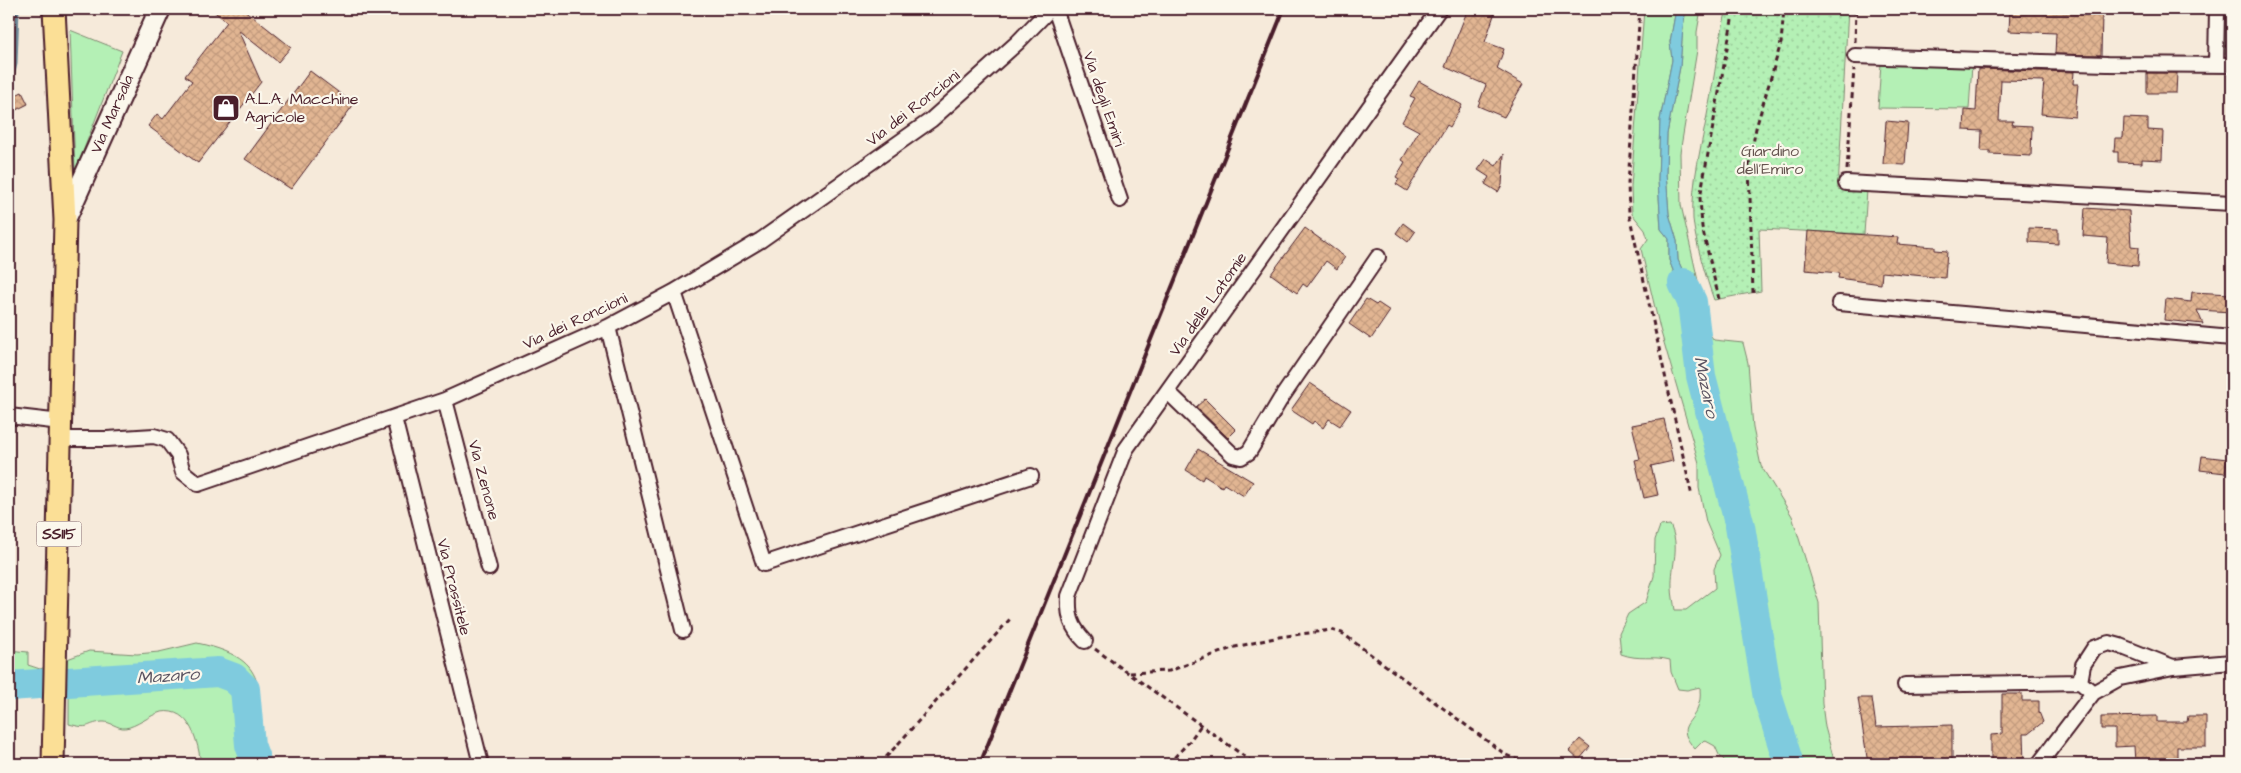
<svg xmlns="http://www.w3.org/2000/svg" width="2241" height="773" viewBox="0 0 2241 773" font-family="'Architects Daughter',sans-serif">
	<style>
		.green { fill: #b4f0b5; stroke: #7f8870 }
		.garden { fill: url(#garden-dots); stroke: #7f8870 }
		.water { fill: #7fcbde; stroke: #6a8696 }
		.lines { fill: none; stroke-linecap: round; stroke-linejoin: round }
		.stream { stroke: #6a8696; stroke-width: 5 }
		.river { stroke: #7fcbde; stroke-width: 30 }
		.building { fill: url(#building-cross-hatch); stroke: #4a1f2b }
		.street-casing { stroke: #4a1f2b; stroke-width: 18 }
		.secondary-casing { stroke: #4a1f2b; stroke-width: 24 }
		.primary-casing { stroke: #4a1f2b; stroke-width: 25 }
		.path { stroke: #4a1f2b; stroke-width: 3; stroke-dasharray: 5 4; stroke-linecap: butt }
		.street { stroke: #fbf7ec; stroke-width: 14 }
		.secondary { stroke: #fbf7ec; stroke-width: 20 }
		.primary { stroke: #fbdf96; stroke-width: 21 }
		.rail { stroke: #4a1f2b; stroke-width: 4 }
		.labels { text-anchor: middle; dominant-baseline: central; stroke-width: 4.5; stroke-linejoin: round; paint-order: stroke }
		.shield { fill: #fbf7ec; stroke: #7f6065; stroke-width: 1 }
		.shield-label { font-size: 15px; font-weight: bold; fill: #4a1f2b }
		.poi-label { font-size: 16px; fill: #4a1f2b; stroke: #fbf7ec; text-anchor: start }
		.street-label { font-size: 16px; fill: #4a1f2b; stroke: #fbf7ec }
		.park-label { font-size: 16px; fill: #64534e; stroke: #fbf7ec }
		.water-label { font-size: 18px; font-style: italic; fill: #5a5361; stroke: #fbf7ec }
	</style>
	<defs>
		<pattern id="garden-dots" width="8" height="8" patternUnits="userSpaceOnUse" patternTransform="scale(1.25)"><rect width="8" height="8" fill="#b4f0b5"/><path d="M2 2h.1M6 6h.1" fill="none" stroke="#9ccd9c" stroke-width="1.8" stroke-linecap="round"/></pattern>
		<pattern id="building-cross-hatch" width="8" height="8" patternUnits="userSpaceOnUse" patternTransform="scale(1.25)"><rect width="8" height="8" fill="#e1b592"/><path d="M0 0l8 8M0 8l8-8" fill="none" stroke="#c39b7e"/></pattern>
	</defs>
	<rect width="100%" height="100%" fill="#f6eada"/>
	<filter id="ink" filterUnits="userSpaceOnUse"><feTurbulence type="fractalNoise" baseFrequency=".02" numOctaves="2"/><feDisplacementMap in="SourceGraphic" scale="10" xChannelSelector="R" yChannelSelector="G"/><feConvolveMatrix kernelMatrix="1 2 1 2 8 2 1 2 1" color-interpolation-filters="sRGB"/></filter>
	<g filter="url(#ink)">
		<path class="green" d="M1644 9H1676L1670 42 1672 60 1660 120 1658 180 1661 229 1669 239V260L1679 286 1687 298 1686 309 1692 321 1691 290 1678 260 1677 241 1669 214 1666 173 1667 134 1680 67 1683 27 1686 9H1701L1697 32V50L1680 153 1681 205 1705 312 1703 325 1714 340 1743 343 1748 363 1753 428 1761 466 1792 516 1819 603 1822 704 1825 727 1835 764H1728L1719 755 1715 746 1704 740 1695 749C1673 724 1694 725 1699 703 1701 698 1700 692 1700 687L1687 690 1678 689 1671 672 1670 660C1651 655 1640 661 1621 654L1619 633 1628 614 1646 602 1654 576 1655 540 1660 526 1670 525C1681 547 1671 564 1672 587 1672 595 1674 603 1675 610H1686L1715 588 1714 569 1720 555 1706 522 1699 488V463L1660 329 1641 249 1648 239 1645 230 1632 214 1631 187Z
			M70 30 122 51 75 172Z
			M1881 63 1972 65 1969 109 1878 108Z
			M197 643C287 662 246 702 268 764H201C198 743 191 707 161 712 150 715 136 727 125 728 118 729 110 721 102 722 85 724 91 730 69 724V696L9 698V650L28 652V665L40 669 89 651 137 654 159 652Z"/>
		<path class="garden" d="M1727 9H1848L1838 189 1867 190 1864 234 1759 229 1761 291 1714 300C1706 278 1695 241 1693 219 1691 183 1702 144 1708 110 1715 76 1718 42 1727 9Z
			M2226 9H2232V53H2224Z"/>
		<path class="water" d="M1676 9H1686L1683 27 1680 67 1667 134 1666 173 1669 214 1677 241 1678 260 1696 301 1693 322 1686 309 1687 298 1679 286 1669 260V239L1661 229 1658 180 1660 120 1672 60 1670 42Z"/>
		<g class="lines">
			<path class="stream" d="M9 75 13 72 15 64 17 9"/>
			<path class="river" d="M1683 283 1692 302 1701 376 1740 526 1768 698 1789 764
				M9 686 218 672 234 678 245 689 250 745 257 764"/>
		</g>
		<path class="building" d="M211 9H243L291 47 278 62 238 30 261 82 198 163 148 126 157 114 163 119 192 81 185 76 227 22Z
			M1468 9H1496L1485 42 1504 49 1497 69 1523 84 1504 117 1478 106 1486 85 1445 67Z
			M2010 10 2102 14 2101 55 2055 54 2056 33 2009 31Z
			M1978 69 2074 72 2073 84H2078L2075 117 2041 114 2044 81 2001 80 1999 121H2013L2012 125 2032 126 2031 156 1990 154V151H1981L1982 131 1964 130 1965 110 1976 111Z
			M310 71 354 104 291 189 245 159Z
			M2147 73H2177L2176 93H2147Z
			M1419 81 1462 105 1450 127 1447 125 1407 191 1396 184 1399 179 1396 177 1405 162 1402 160 1419 131 1402 122 1415 98 1410 96Z
			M22 92 28 104 16 110 10 98Z
			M2124 118 2148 119V130L2163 131 2162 160 2142 159V163L2118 162V152H2114L2115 138H2123Z
			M1886 121 1908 123 1905 165 1883 164Z
			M1504 154 1502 185 1498 192 1485 184 1489 177 1478 170 1486 159 1496 166Z
			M2085 208 2129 211 2131 246 2139 247 2138 266 2106 263 2108 238 2083 236Z
			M1403 223 1415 232 1408 242 1396 233Z
			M1305 228 1345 257 1337 269 1326 261 1307 287 1303 284 1297 293 1271 274Z
			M2029 228 2058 229V244L2029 242Z
			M1808 231 1898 237 1897 244 1935 247V250L1947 251 1945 278 1882 272 1881 284 1838 278 1839 273 1805 270Z
			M2192 292 2232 294V312L2197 310 2203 324 2164 320 2166 299 2191 302Z
			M1366 299 1376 305 1378 303 1390 311 1371 339 1349 324Z
			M1310 383 1351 410 1340 426 1329 419 1323 428 1314 421 1312 424 1291 410Z
			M1205 399 1236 430 1228 438 1196 407Z
			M1664 419 1673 461 1651 466 1658 495 1644 498 1635 460 1640 459 1632 425Z
			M1198 449 1253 482 1244 496 1224 484 1222 487 1204 476 1202 480 1186 470Z
			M2202 456 2227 459 2225 473 2200 470Z
			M2002 694H2022V701H2039V712L2043 722 2028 734H2023L2024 764H1991V735L2002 734Z
			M1858 698H1872L1876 727 1952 725V764H1868Z
			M2157 716V722H2187L2188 716H2206V747H2177V764H2135L2134 746 2115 747V729H2101V717Z
			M1580 739 1590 747 1579 760 1569 751Z"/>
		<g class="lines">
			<defs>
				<path id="street" d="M1055 9 1120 200
					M1855 56 2107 64 2232 65
					M2216 65 2217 9
					M1846 183 2232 203
					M674 292 764 564 1031 476
					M1839 303 2232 338
					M608 327 683 630
					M1168 392 1233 455 1241 457 1249 452 1280 400 1378 257
					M445 400 489 568
					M9 416 61 422
					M394 418 481 764
					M61 439H107L154 436 167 440 178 455 183 472 198 484 445 400 608 327 674 292 761 240 931 120 1017 43 1050 9
					M1085 641C1071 627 1068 616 1069 596L1126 449 1439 9
					M2080 682 2083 665 2094 648 2109 643 2120 646 2173 667
					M1905 685 2080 682 2093 693
					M2039 764 2093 693 2120 678 2173 667 2232 662"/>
				<path id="secondary" d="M65 220 160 9"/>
				<path id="primary" d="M53 764 65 220 54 9"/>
			</defs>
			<use href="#street" class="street-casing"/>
			<use href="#secondary" class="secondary-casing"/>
			<use href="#primary" class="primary-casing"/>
			<path class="path" d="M1640 9 1628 183 1629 214 1692 496
				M1855 42 1856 9
				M1847 170 1854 69
				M1753 293 1749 165 1756 128 1781 43 1784 9
				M1719 299 1702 227 1700 198 1734 9
				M1095 649 1255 764
				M1130 673 1169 671 1235 647 1279 637 1331 630 1342 633 1506 755 1527 764
				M880 764 1011 618
				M1168 764 1189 742 1201 725"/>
			<use href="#street" class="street"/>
			<use href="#secondary" class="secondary"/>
			<use href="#primary" class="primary"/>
			<path class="rail" d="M980 764 1284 9"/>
		</g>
	</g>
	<defs>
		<symbol id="shop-square" viewBox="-11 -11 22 22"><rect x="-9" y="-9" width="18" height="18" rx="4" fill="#4a1f2b" stroke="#fbf7ec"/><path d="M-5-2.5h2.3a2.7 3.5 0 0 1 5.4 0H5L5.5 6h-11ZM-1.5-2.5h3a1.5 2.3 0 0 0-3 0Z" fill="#fff"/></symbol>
	</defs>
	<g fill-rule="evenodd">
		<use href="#shop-square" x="210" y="92" width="32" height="32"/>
	</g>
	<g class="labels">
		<rect class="shield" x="36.5" y="521.5" width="45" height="25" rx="4"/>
		<g class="shield-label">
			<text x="59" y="534">SS115</text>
		</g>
		<g class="poi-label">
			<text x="245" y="99">A.L.A. Macchine<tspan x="245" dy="18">Agricole</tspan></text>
		</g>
		<g class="street-label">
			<text transform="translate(1104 99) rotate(71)">Via degli Emiri</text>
			<text transform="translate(913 108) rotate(-38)">Via dei Roncioni</text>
			<text transform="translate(112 114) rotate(-66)">Via Marsala</text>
			<text transform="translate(1208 304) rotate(-55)">Via delle Latomie</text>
			<text transform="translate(575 321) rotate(-25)">Via dei Roncioni</text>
			<text transform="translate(484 480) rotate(75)">Via Zenone</text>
			<text transform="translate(454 587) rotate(76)">Via Prassitele</text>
		</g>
		<g class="park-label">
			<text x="1770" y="151">Giardino<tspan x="1770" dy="18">dell'Emiro</tspan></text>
		</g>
		<g class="water-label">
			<text transform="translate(1706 387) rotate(78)">Mazaro</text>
			<text transform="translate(168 676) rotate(-4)">Mazaro</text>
		</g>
	</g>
	<rect width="2241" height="773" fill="none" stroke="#fbf7ec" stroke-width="30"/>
	<rect x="15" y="15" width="2211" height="743" fill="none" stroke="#4a1f2b" stroke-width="2" filter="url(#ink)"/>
</svg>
